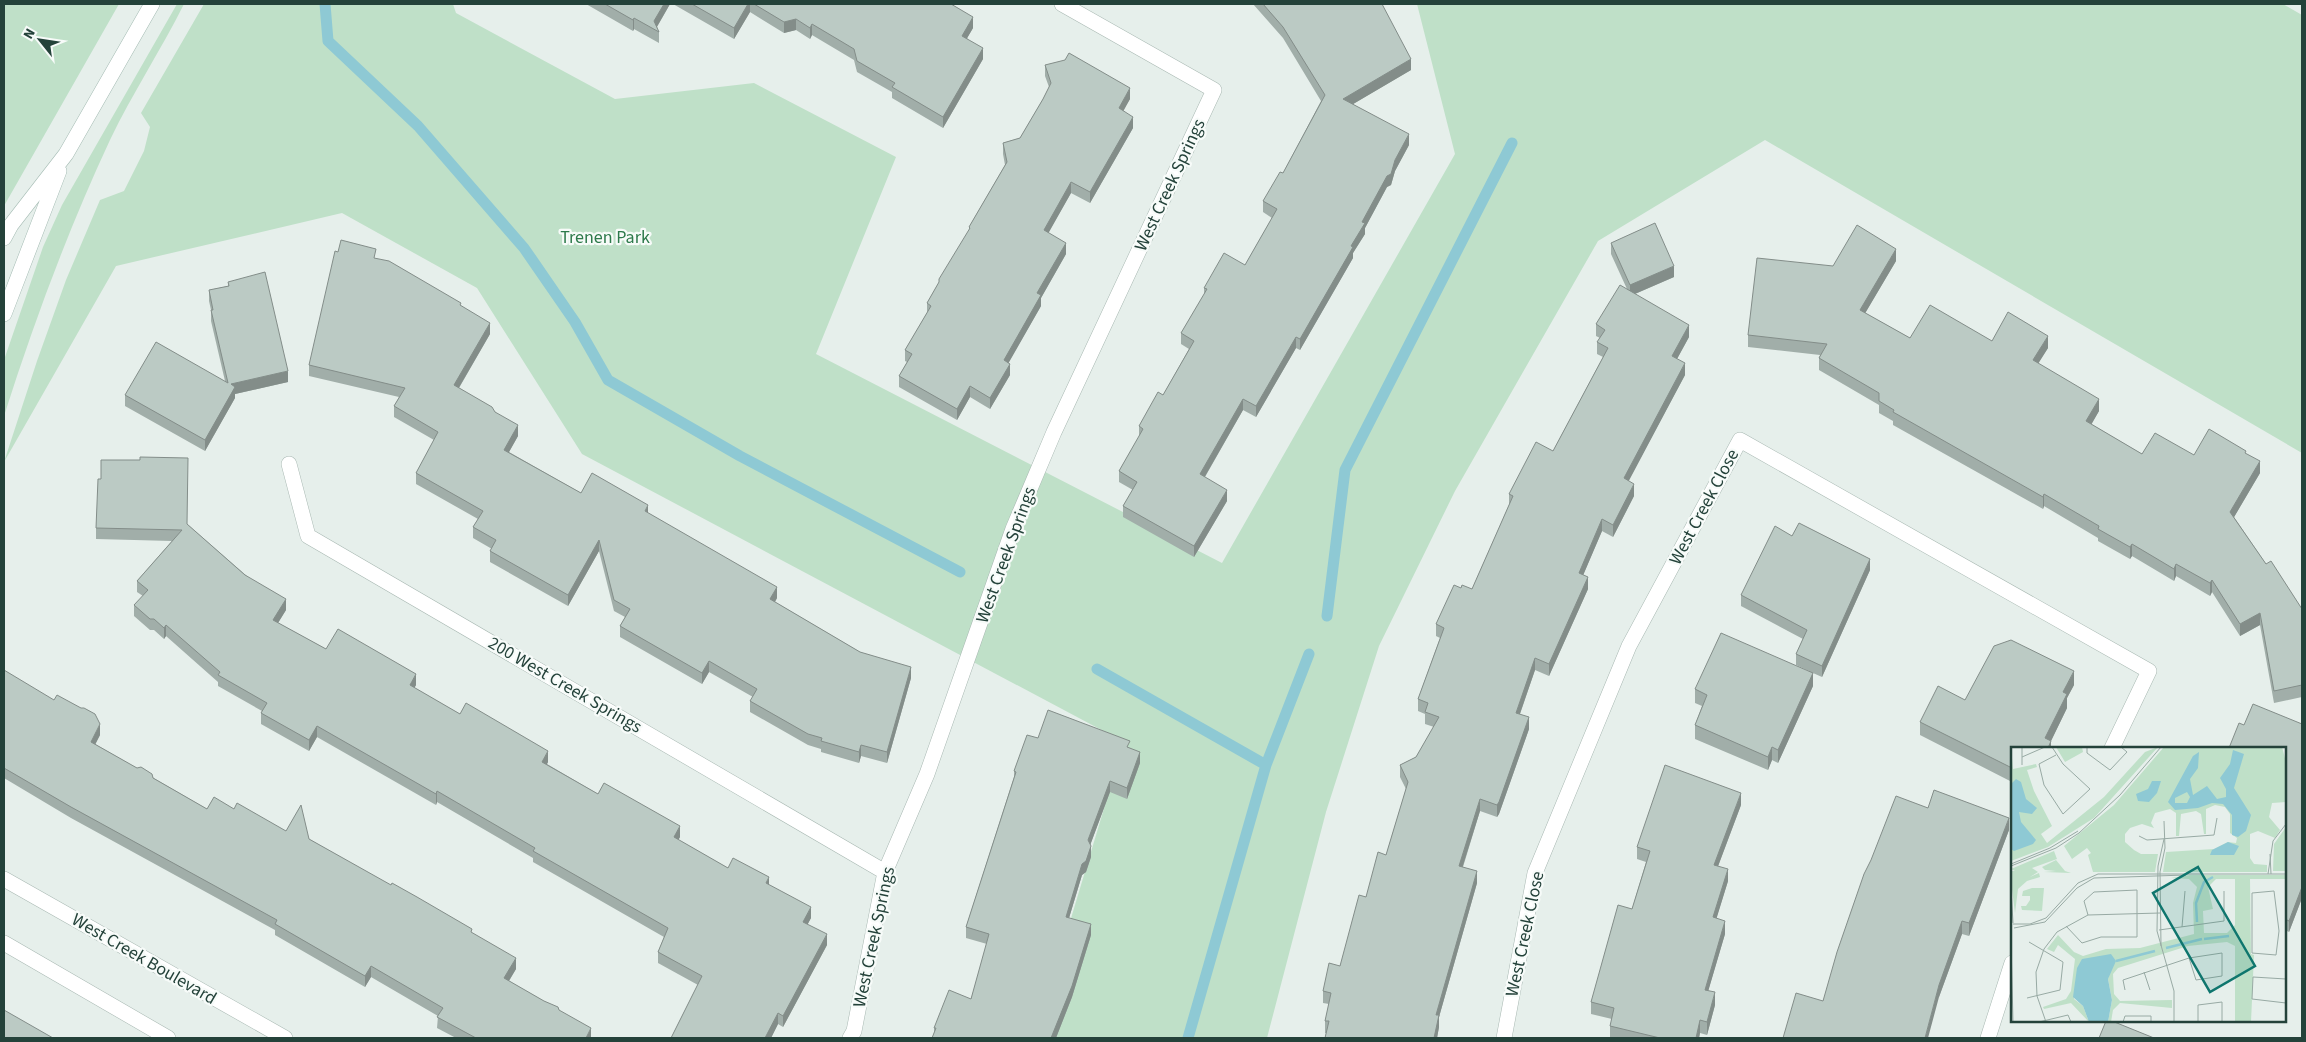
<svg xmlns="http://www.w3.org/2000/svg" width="2306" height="1042" viewBox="0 0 2306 1042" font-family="'Source Sans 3',sans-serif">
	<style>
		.green { fill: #bfe0c8 }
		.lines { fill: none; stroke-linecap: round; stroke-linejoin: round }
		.stream { stroke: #8ec9d4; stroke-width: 11 }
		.street-casing { stroke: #a8b8b2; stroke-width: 16 }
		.secondary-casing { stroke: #a4bbb3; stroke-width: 16 }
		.street { stroke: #fff; stroke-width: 15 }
		.secondary { stroke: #fff; stroke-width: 15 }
		.wall { fill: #a1aea9 }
		.shaded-wall { fill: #838d89 }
		.building { fill: #bbcac4; stroke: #838d89 }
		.labels { text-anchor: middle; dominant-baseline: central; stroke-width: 4.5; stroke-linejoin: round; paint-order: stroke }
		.street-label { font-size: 18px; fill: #24423a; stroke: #f7fbf9 }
		.park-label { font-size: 18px; fill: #2d7a4b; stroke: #f7fbf9 }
		.inset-river { fill: none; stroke: #8ec9d4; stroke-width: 2.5 }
		.inset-road { fill: none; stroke: #98aaa4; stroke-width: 1 }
		.view { fill: #0f766e; fill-opacity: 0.15; stroke: #0f766e; stroke-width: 2.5 }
		.inset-edge { fill: none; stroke: #24423a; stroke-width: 2.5 }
	</style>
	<rect width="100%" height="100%" fill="#e6efeb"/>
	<path class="green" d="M4 4H119L4 206Z
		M177 4H184C161 50 132 94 110 140 68 230 34 322 4 416V360L43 247 62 205Z
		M204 4H453L456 13 615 99 754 83 896 157 816 354 1222 563 1455 154 1417 4H2283L2302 15V453L1765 140 1598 241 1455 491 1379 646 1326 812 1267 1038H1035L1124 742 582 454 477 288 342 213 116 266 4 462 37 361 66 280 100 200 124 191 144 151 150 127 141 113Z"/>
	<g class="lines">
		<path class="stream" d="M325 4 328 41 418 126 524 248 575 322 608 380 740 456 960 572
			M1327 616 1345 470 1512 143
			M1097 669 1266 765
			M1188 1038 1266 765 1309 654"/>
		<defs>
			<path id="street" d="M289 464 308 536 885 872
				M4 879 285 1038
				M4 943 168 1038
				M850 1038 854 1031 885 872 927 774 1013 529 1054 432 1214 90 1062 4
				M1504 1038 1535 873 1629 646 1740 440 2149 671 2112 748
				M1988 1038 2012 963"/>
			<path id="secondary" d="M4 238 11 225 66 154 152 4
				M4 314 59 171"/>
		</defs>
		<use href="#street" class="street-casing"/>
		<use href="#secondary" class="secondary-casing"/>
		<use href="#street" class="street"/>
		<use href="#secondary" class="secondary"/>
	</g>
	<path class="wall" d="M586 4H670L657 27 659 32V43L634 29 633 31Z
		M673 4H951L973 28 967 38 983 59 943 128 892 98V92L857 72 854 60 812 35 810 39 796 30 784 33 750 12 734 39Z
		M1253 4H1382L1411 70 1353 104 1409 145 1395 171 1391 185 1387 187 1365 228V234L1353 253V258L1300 350 1296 348 1256 417 1243 410 1205 477 1227 501 1194 557 1123 517V506L1133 490 1119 482V471L1139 437V426L1163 395 1189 349 1181 344V333L1204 295V288L1245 265 1272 218 1263 212V201L1283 173 1321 101 1283 38Z
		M1045 65 1130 99 1123 110 1133 128 1090 203 1071 193 1048 233 1066 254 1041 298V306L1008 363 1010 375 990 409 970 397 957 420 899 387V376L907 362 905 361V350L927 313V303L969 231V227L1005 165 1003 154V143L1020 138 1043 99 1049 87 1045 76Z
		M1611 243 1674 277 1635 294 1689 337 1677 359 1685 375 1628 481 1634 496 1613 537 1602 531 1583 575 1588 589 1549 676 1535 670 1520 714 1529 729 1499 814 1497 817 1480 811 1463 867 1477 883 1439 1017V1027L1437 1038H1325L1326 1033H1325V1021L1329 1004 1323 1003V991L1340 966 1366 897 1386 855 1406 789 1400 777V765L1416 757 1434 727 1425 724V714L1418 711V699L1440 638 1436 636V624L1461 588 1472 589 1509 505V494L1553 451 1603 357 1597 354V342L1600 338 1596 336V324L1627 289 1611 254Z
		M376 258 461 306 490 334 459 388 495 412 518 436 509 452 581 493 648 513 777 598 775 602 860 652 911 678 887 763 861 756 859 763 821 752V749L808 745 750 712V701L753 697 709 672 702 684 620 637V626L625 617 614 611 599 551 568 606 490 562V551L492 549 473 538V527L478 519 416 484V473L434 440 394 417V406L399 397 309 376V365Z
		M1896 261 1865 313 1910 338 1992 341 2048 348 2038 363 2099 411 2091 424 2142 454 2194 455 2246 454 2260 473 2234 517 2266 564 2302 609V697L2274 703 2260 625 2240 636 2212 592 2210 596 2176 576 2174 581 2132 556 2130 559 2098 541V538L2044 506 2043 509 1893 425V421L1879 413V405L1819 370V358L1820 355 1748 347V335L1833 266Z
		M228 282 288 382 235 394V398L205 451 125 406V395L225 381 211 321V310L209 301V290L228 286Z
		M140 460 187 524 286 610 278 623 326 649 416 685 414 688 460 714 548 762 547 764 598 794 680 837 678 840 728 868 769 885 811 918 807 925 827 945 783 1027 778 1024 771 1038H671L698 985 658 963V952L664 937 533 862V858L437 802 436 805 317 737 309 751 261 724V713L262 711 218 686V682L166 636 164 639 154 630H150L134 616V605L143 596 137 592V581L172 541 96 539V528L101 479Z
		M1792 536 1870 570 1822 677 1813 673V686L1778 763 1772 760 1768 770 1695 739V725L1702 706 1695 703V689L1809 671 1796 665V654L1803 639 1741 606V595Z
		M4 670 100 735 95 744 207 809H234L286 831 309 839 472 933 516 969 509 981 559 1010 591 1038H456L437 1028 438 1016 371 977 365 987 275 935V930L71 818 4 778Z
		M2074 685 2067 698V708L2051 741V748H2012V782L1920 735V722L1965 700Z
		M2302 724V898L2289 932 2285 930V748L2244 725Z
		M1038 738 1130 748 1140 763 1127 799 1110 792 1090 845 1091 857 1086 872 1082 875 1069 918 1091 935 1072 997 1056 1038H932L934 1033V1028L971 999 987 944 966 938V927L1014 777V771Z
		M1741 805 1718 866 1728 881 1716 919 1725 934 1708 991 1715 1005 1707 1035 1700 1033 1699 1038H1610V1026L1612 1019 1591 1014V1002L1632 909 1646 862 1637 859V847Z
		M1928 808 2009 830 1969 936 1962 934 1939 997 1823 1001Z"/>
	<path class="shaded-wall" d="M664 4H670L655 30 654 21Z
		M748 4H750V12L734 39V28Z
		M973 17V28L962 47V36Z
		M634 18V29L633 31V20Z
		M796 19V30L784 33V22Z
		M812 24V35L810 39V28Z
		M983 48V59L943 128V117Z
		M1411 59V70L1343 110V99Z
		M1130 88V99L1119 119V108Z
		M1133 117V128L1090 203V192Z
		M1409 134V145L1395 171 1391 185 1387 187 1365 228V234L1353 253V258L1300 350V339L1351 246 1362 222Z
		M1071 182V193L1044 241V230Z
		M1066 243V254L1041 298V306L1004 371V360L1037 293Z
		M1896 249V261L1860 322V310Z
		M1674 266V277L1630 296V285Z
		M490 323V334L454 396V385Z
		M1689 325V337L1672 368V356Z
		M2048 336V348L2033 372V360Z
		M1296 337V348L1256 417V406Z
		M1685 363V375L1624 490V478Z
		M1010 364V375L990 409V398Z
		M288 371V382L235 394V398L205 451V440L231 384Z
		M970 386V397L957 420V409Z
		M1243 399V410L1200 485V474Z
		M2099 399V411L2086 434V421Z
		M518 425V436L504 461V450Z
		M2260 461V473L2230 524V512Z
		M1634 484V496L1613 537V525Z
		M1227 490V501L1194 557V546Z
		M2044 494V506L2043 509V497Z
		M648 505V516L645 511Z
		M1602 519V531L1579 585V573Z
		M599 540V551L568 606V595Z
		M2132 544V556L2130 559V547Z
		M1870 559V570L1822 677V666Z
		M2176 564V576L2174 581V569Z
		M1588 577V589L1549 676V664Z
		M2212 580V592L2210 596V583Z
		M777 587V598L770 610V599Z
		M286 599V610L273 631V620Z
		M2260 613V625L2240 636V624Z
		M166 625V636L164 639V628Z
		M1535 658V670L1516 725V713Z
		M709 661V672L702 684V673Z
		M911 667V678L887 763V752Z
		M2074 671V685L2067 698V708L2051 741V748H2047L2045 738 2063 692Z
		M1813 673V686L1778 763V750Z
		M416 674V685L410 696V685Z
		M1529 717V729L1499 814 1497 817V805Z
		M100 724V735L91 753V742Z
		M317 726V737L309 751V740Z
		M861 745V756L859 763V752Z
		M1772 747V760L1768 770V757Z
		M548 751V762L542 773V762Z
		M1140 752V763L1127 799V788Z
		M1110 781V792L1088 851V840Z
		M437 791V802L436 805V794Z
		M1741 793V805L1714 877V865Z
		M1480 799V811L1459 878V866Z
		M2009 818V830L1969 936V923Z
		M680 826V837L674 848V837Z
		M1091 846V857L1086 872 1082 875 1066 928V917L1082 864Z
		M1728 869V881L1713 930V917Z
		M1477 871V883L1439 1017V1027L1437 1038H1434L1436 1015Z
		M769 877V888L766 883Z
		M2302 887V898L2289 932V921Z
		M811 907V918L803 933V922Z
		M1725 921V934L1705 1002V990Z
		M1962 921V934L1939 997 1928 1038H1925L1939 985Z
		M1091 924V935L1072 997 1056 1038H1051Z
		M827 934V945L783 1027V1016Z
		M516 958V969L504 989V978Z
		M371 966V977L365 987V976Z
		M1715 992V1005L1707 1035V1022Z
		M778 1013V1024L771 1038H765Z
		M1700 1020V1033L1699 1038H1696Z
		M591 1028V1038H586Z"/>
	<path class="building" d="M605 4H664L654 21 659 32 634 18 633 20Z
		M692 4H748L734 28Z
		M754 4H951L973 17 962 36 983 48 943 117 892 87 895 83 857 61 854 49 812 24 810 28 796 19 784 22Z
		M1263 4H1382L1411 59 1343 99 1409 134 1395 160 1391 174 1387 176 1362 222 1365 223 1351 246 1353 247 1300 339 1296 337 1256 406 1243 399 1200 474 1227 490 1194 546 1123 506 1137 482 1119 471 1143 429 1139 426 1158 392 1163 395 1194 341 1181 333 1207 289 1204 288 1224 253 1245 265 1277 209 1263 201 1280 172 1283 173 1325 95 1283 27Z
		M1069 53 1130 88 1119 108 1133 117 1090 192 1071 182 1044 230 1066 243 1037 293 1041 295 1004 360 1010 364 990 398 970 386 957 409 899 376 912 354 905 350 931 306 927 303 939 282V279L970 228 969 227 1007 162 1003 143 1020 138 1043 99 1051 83 1045 65 1065 60Z
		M1655 223 1674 266 1630 285 1611 243Z
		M1857 225 1896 249 1860 310 1910 338 1930 305 1992 341 2008 312 2048 336 2033 360 2099 399 2086 421 2142 454 2155 433 2194 455 2209 429 2246 451 2245 453 2260 461 2230 512 2266 564 2271 561 2302 609V685L2274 691 2260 613 2240 624 2212 580 2210 583 2176 564 2174 569 2132 544 2130 547 2098 529 2099 526 2044 494 2043 497 1893 412 1894 410 1879 401V393L1819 358 1827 344 1748 335 1757 258 1833 266Z
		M341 240 376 249 374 258 389 261 461 303 460 305 490 323 454 385 492 407 495 412 518 425 504 450 581 493 592 473 648 505 645 511 777 587 770 599 860 652 911 667 887 752 861 745 859 752 821 741 822 738 808 734 750 701 757 689 709 661 702 673 620 626 630 609 614 600 599 540 568 595 490 551 496 540 473 527 483 511 416 473 438 432 394 406 405 388 309 365 335 251 338 252Z
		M265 272 288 371 231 384 235 387 205 440 125 395 156 342 228 383 211 310H213L209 290 229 286 228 282Z
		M1620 285 1689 325 1672 356 1685 363 1624 478 1634 484 1613 525 1602 519 1579 573 1588 577 1549 664 1535 658 1516 713 1529 717 1499 802 1497 805 1480 799 1459 866 1477 871 1436 1015H1439L1434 1038H1325L1329 1021H1325L1331 993 1323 991 1329 963 1340 966 1359 895 1366 897 1378 852 1386 855 1408 782 1400 765 1416 757 1439 717 1425 712 1428 703 1418 699 1444 628 1436 624 1454 585 1461 588 1462 585 1472 589 1513 496 1509 494 1536 442 1553 451 1608 348 1597 342 1605 330 1596 324Z
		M140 457 188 458 187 524 245 575 286 599 273 620 326 649 338 629 416 674 410 685 460 714 466 703 548 751 542 762 598 794 604 783 680 826 674 837 728 868 733 858 769 877 766 883 811 907 803 922 827 934 783 1016 778 1013 765 1038H671L702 976 658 952 668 928 533 851 535 848 437 791 436 794 317 726 309 740 261 713 267 703 218 675 220 672 166 625 164 628 154 619H150L134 605 148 590 137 581 182 530 96 528 98 479H101V460H140Z
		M1799 523 1870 559 1822 666 1796 654 1807 630 1741 595 1775 526 1792 536Z
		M1721 633 1813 673 1778 750 1772 747 1768 757 1695 725 1707 695 1695 689Z
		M2011 640 2074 671 2063 692 2067 694 2045 738 2051 741 2048 748H2012V768L1920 722 1938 686 1965 700 1994 646Z
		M4 670 54 700 57 695 81 708H84L95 714 100 724 91 742 137 768 141 767 152 774 153 778 207 809 214 797 234 809 237 803 286 831 301 805 309 839 391 885 392 883 417 897 472 929 471 932 516 958 504 978 544 1001 558 1007 559 1010 591 1028 586 1038H476L437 1017 443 1008 371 966 365 976 275 924 277 920 71 807 4 768Z
		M2253 704 2302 724V887L2289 921 2285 919V748H2229L2239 723 2244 725Z
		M1048 710 1130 741 1127 747 1140 752 1127 788 1110 781 1088 840 1091 846 1086 861 1082 864 1066 917 1091 924 1072 986 1051 1038H932L936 1028H934L949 990 971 999 989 934 966 927 1016 772 1014 771 1027 735 1038 738Z
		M1665 765 1741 793 1714 865 1728 869 1713 917 1725 921 1705 990 1715 992 1707 1022 1700 1020 1696 1038H1660L1610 1026 1614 1008 1591 1002 1618 905 1632 909 1650 851 1637 847Z
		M1934 790 2009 818 1969 923 1962 921 1939 985 1925 1038H1783L1796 993 1823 1001 1837 952 1864 874 1871 860 1896 796 1928 808Z
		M4 1010 53 1038H4Z
		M2106 1021H2112L2154 1038H2099Z"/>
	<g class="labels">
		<g class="street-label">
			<text transform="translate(1170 185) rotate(-65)">West Creek Springs</text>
			<text transform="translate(1704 507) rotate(-62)">West Creek Close</text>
			<text transform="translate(1006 555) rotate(-70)">West Creek Springs</text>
			<text transform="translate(565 685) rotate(30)">200 West Creek Springs</text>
			<text transform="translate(1525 934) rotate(-78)">West Creek Close</text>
			<text transform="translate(874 937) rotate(-78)">West Creek Springs</text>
			<text transform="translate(144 959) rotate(30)">West Creek Boulevard</text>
		</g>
		<g class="park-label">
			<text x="605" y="237">Trenen Park</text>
		</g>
	</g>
	<g transform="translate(2011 747)">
		<rect width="275" height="275" fill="#e6efeb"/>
		<path d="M0 0 2 22 25 17 26 20 16 23 23 44 41 79 30 87 36 96 93 50 134 5 147 0 83 71 37 100 0 114ZM45 0H71L72 5 54 15ZM153 0H271L275 15V55L261 56 258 70 269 83 264 91 247 84 239 87V111L243 117 256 118V125H152L155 105 203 102 217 95 225 96 226 91 219 86V67L214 60 204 58 195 62V87H193L190 67 185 64 170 67 168 89H165V66L159 62 144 66 140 76 143 81 131 77 119 81 114 87V95L123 103 130 107H147L144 125H82L77 108 80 106 76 101 61 112 53 99 103 58ZM275 80V124H262L263 97ZM43 104 46 112 21 121 27 125 19 130 28 126 29 130 16 134 7 142 4 166 0 134V124H4L0 122ZM45 113 54 124 60 126 33 125 45 124 34 123 31 120ZM179 128H275V132H239L240 207 243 208 240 275H224V199L216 195 177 199 107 221 102 227 103 247 109 254 161 253V261L109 256 102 263 100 275H97L101 253 97 232 99 221 64 243 63 252 72 259 78 275 60 256 33 262 32 260 55 252 60 244 64 212 47 198 43 205 36 202 47 188 63 205 72 209 95 202 129 201 183 187 182 156 186 140 178 132 160 131ZM205 132H224V178L216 186H193L192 164 202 162 197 140ZM21 141H33L31 164 11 163 10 159H15L19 153V149H11L12 144Z" fill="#bfe0c8" fill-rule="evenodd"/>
		<path d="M222 3 233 7 223 41 240 68 235 84 227 90 221 88V68L212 57 201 56 187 61 164 63 157 55 182 9 188 5 187 21 179 32 182 48 196 39 206 52 215 50V42L209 31 219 17ZM176 45 179 50 176 56H164V51ZM5 32 10 35 15 52 26 61 21 67 8 65 10 75 25 93 22 97 3 104 0 102V37ZM141 34H150L146 46 138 55 127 54 125 47 137 42ZM217 95 228 99 223 108H199L201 103ZM100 207 105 214 97 232 101 253 97 275H78L72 259 62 250 66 221 71 212Z" fill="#8ec9d4" fill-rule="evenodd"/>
		<path class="inset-river" d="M186 175 185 156 193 135 202 130M193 192 218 189M155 201 191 192M105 214 144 204"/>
		<path class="inset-road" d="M41 0 52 17 79 42 52 67 33 38 28 17 45 8M76 0V6L99 23 116 5 110 0M11 10 34 0M11 18V0M128 89 136 93 203 88 206 71M153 92 147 119 146 184 163 244V275M259 107 260 127M0 117 39 101 67 84M0 119 45 101 68 86 109 48 150 0M257 127 262 94 275 77M0 142 2 176M263 144 268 184 265 208 241 206V146ZM2 177H19L35 171 67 136 87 127H275M55 179 71 196 90 190H126V143L83 145 73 154 77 168M171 180 174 144M3 181 34 175 66 141 83 131 175 128M148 183 213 174V144M0 195 2 275M150 199 149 125 154 101 153 74M133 225 139 243M275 232 242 230 241 252 275 256M114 243 112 233 178 211 185 233 211 229V206L178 211M16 251 49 243 52 215 18 195M28 275 57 268 60 275M35 275 26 249 25 225 33 202 46 185 77 168 149 166M112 275 114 269H140V275M187 275V258L211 255V275"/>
		<path class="view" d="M187 120 244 219 199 245 142 146Z"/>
		<rect width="275" height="275" class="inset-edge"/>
	</g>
	<rect width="2306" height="1042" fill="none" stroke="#24423a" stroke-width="10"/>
	<g transform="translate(40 40) rotate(300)" stroke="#f7fbf9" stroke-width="4" paint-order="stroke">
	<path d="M0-4L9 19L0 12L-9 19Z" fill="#24423a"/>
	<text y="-8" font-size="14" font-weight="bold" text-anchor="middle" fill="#24423a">N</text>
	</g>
</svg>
